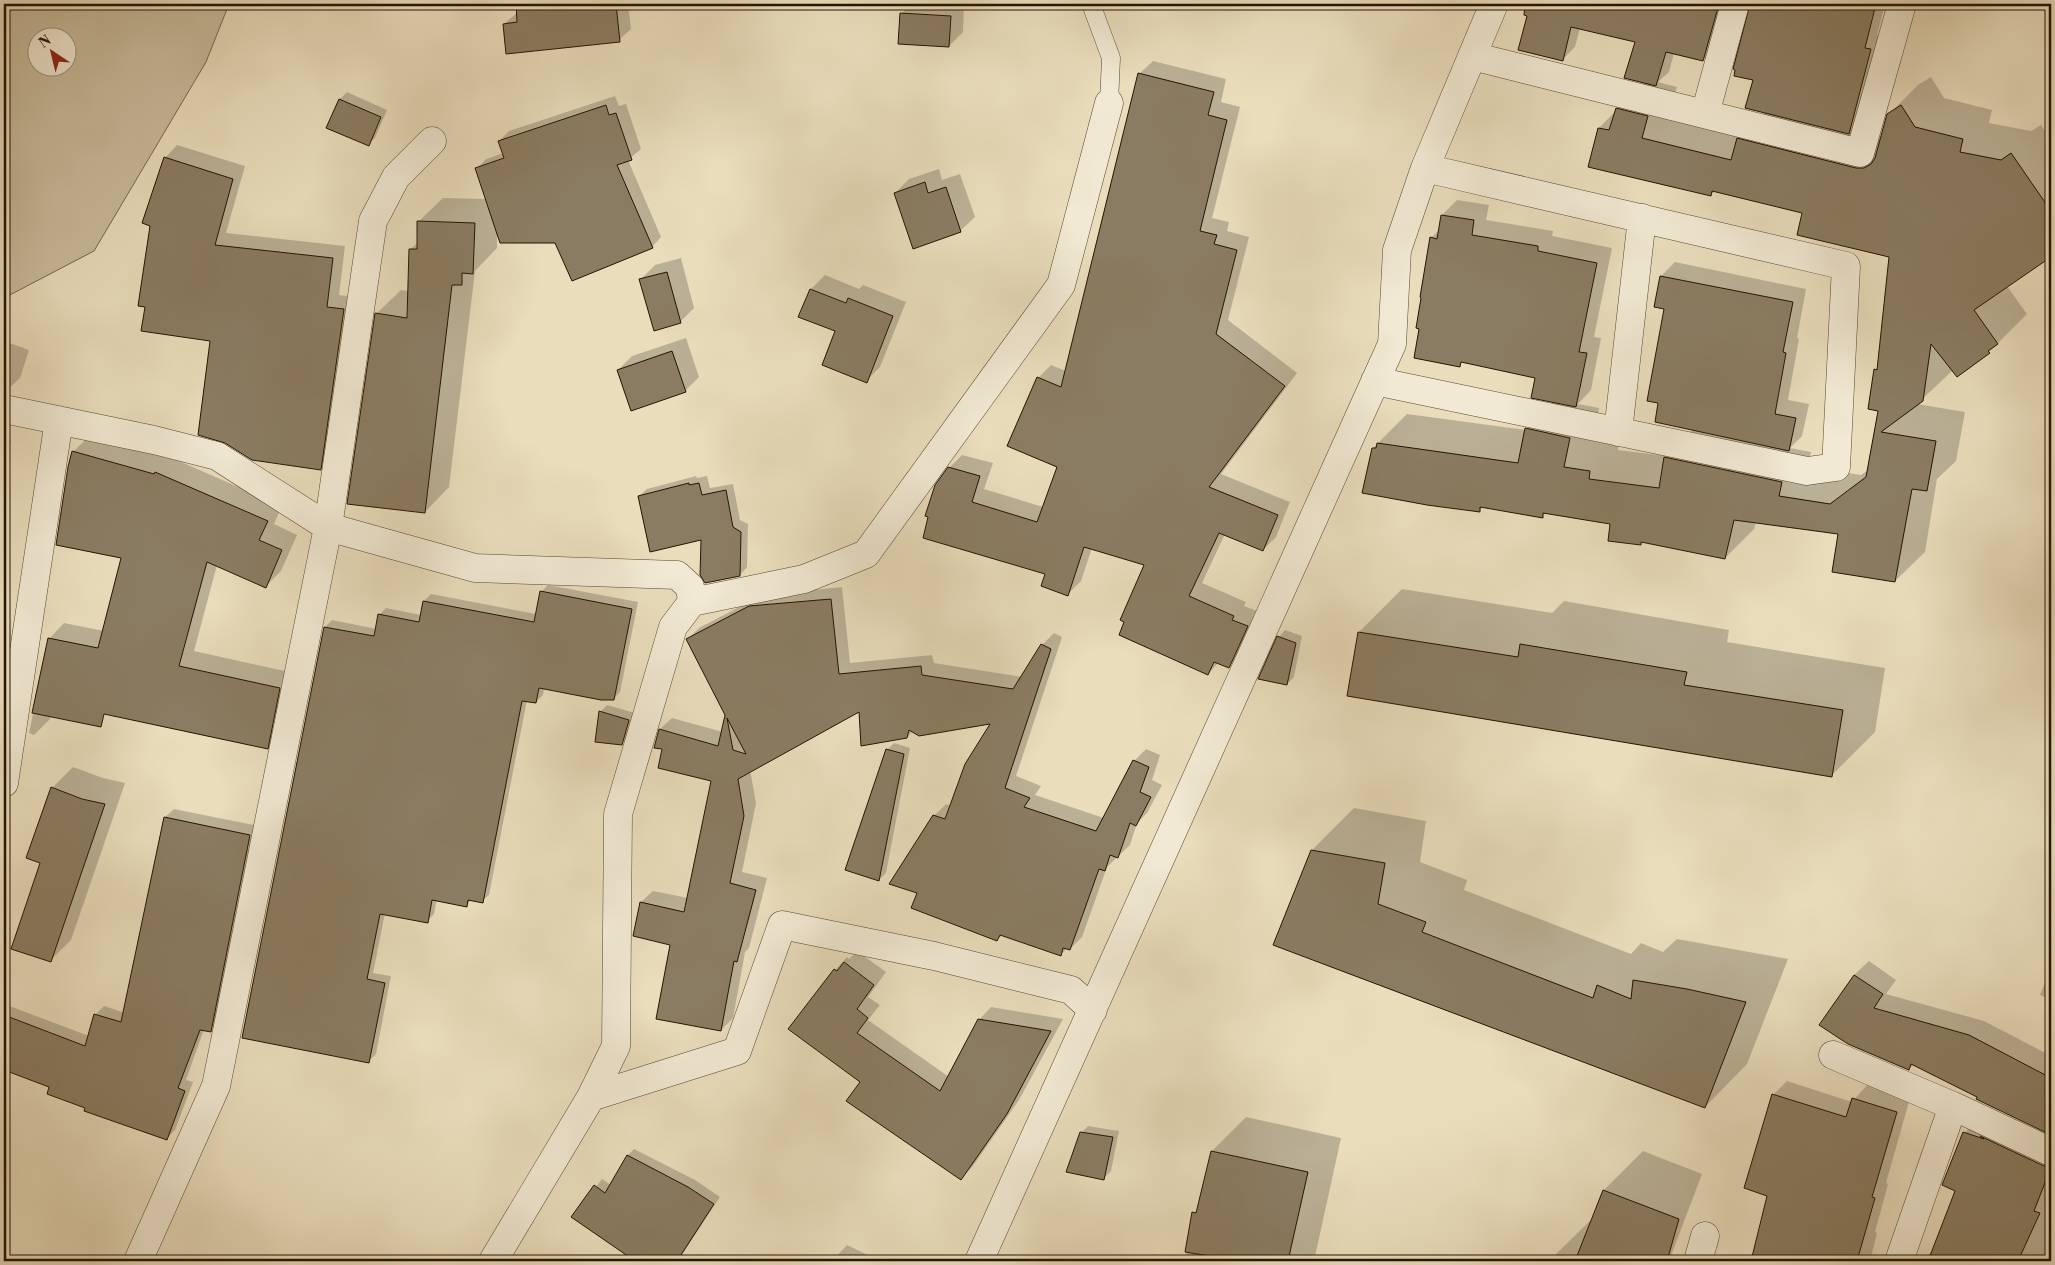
<svg xmlns="http://www.w3.org/2000/svg" width="2055" height="1265" viewBox="0 0 2055 1265" font-family="'Libre Bodoni',serif">
	<style>
		.green { fill: #c8bb9c; stroke: #76674e; fill-rule: evenodd }
		.shadow { fill: #0003 }
		.building { fill: #8a7c62; stroke: #241300; fill-rule: evenodd }
		.lines { fill: none; stroke-linecap: round; stroke-linejoin: round }
		.service-casing { stroke: #55462f; stroke-width: 19 }
		.minor-casing { stroke: #55462f; stroke-width: 29 }
		.service { stroke: #f1e9d3; stroke-width: 18 }
		.minor { stroke: #f1e9d3; stroke-width: 28 }
	</style>
	<rect width="100%" height="100%" fill="#e9ddbc"/>
	<filter id="stains"><feTurbulence type="fractalNoise" baseFrequency=".004" numOctaves="4"/><feColorMatrix values="0 0 0 0 .2 0 0 0 0 .09 0 0 0 0 .02 0 0 0 .5 -.17"/></filter>
	<radialGradient id="worn" r=".72"><stop offset=".6" stop-color="#630" stop-opacity="0"/><stop offset="1" stop-color="#630" stop-opacity=".3"/></radialGradient>
	<path class="green" d="M4 4H229L206 62 94 251 4 298ZM38 38H68V68H38Z"/>
	<path class="shadow" d="M517 4H575V6L628 4 631 29 619 40 504 24 518 12Z
		M911 4H964L963 32 949 46 901 14Z
		M1532 4H1727L1716 47 1703 60 1674 53 1669 72 1658 82 1677 87 1671 108 1749 128 1765 112 1754 79 1751 4H1885L1877 35 1883 37 1861 120 1851 130 1882 138 1888 115 1918 85 1931 77 1944 98 1992 110 1989 123 2031 131 2041 125 2051 140V255L2007 286 2027 314 1989 352 1953 370 1917 404 1965 412 1956 461 1937 479 1925 552 1895 581 1840 533 1756 522 1754 529 1725 558 1643 542 1641 544 1612 523 1546 513 1542 516 1484 506 1479 511 1373 448 1407 414 1526 430 1554 401 1536 377 1463 361 1459 365 1421 328 1431 238 1440 229 1442 215 1457 200 1489 205 1486 220 1553 231 1552 236 1612 248 1594 337 1601 338 1591 390 1578 404 1599 408 1593 438 1619 442 1618 450 1666 456 1693 429 1660 402 1665 308 1661 276 1675 262 1806 289 1797 338 1799 339 1788 400 1809 404 1802 436 1790 448 1811 452 1808 467 1861 475 1868 470 1880 410 1875 370 1879 366 1891 256 1803 212 1715 191 1711 195 1599 128 1644 82 1637 41 1580 28 1575 47 1562 60 1520 49Z
		M1153 61 1226 79 1221 102 1240 107 1212 218 1229 222 1227 231 1249 237 1228 320 1297 373 1221 474 1290 502 1276 537 1263 550 1225 534 1202 583 1246 602 1244 606 1260 612 1242 653 1229 666 1219 662 1208 674 1145 565 1092 548 1081 581 1068 594 1046 573 925 537 949 468 962 455 993 463 984 489 1043 507 1058 466 1038 378 1051 365 1066 371 1139 74Z
		M347 92 387 110 375 138 368 144 328 127 340 99Z
		M615 96 619 106 626 104 641 149 628 160 661 237 652 247 556 241 497 231V248L475 271 449 487 425 512 376 314 401 290 409 291 410 250 418 242V222L443 198 487 199 477 169 486 159 504 153 499 141 509 131Z
		M177 145 245 166 226 233 345 246 339 295 356 297 333 457 320 469 211 340 165 158Z
		M939 169 942 180 960 174 975 217 960 231 895 193 909 179Z
		M681 258 694 308 680 322 641 279 655 265Z
		M825 275 859 289 863 285 906 302 880 367 866 381 811 289Z
		M686 338 699 377 685 391 618 370 632 356Z
		M4 341 29 350 20 378 4 393Z
		M89 436 170 459 172 458 282 506 274 524 297 535 281 571 266 586 217 565 194 651 294 673 282 733 267 748 71 681 49 720 34 735 29 733 49 639 64 623 104 631 123 557 69 468 74 451Z
		M4 438 11 439 7 466 4 469Z
		M696 476 697 478 707 476 710 488 733 484 740 520 748 524 747 567 740 575 702 539 639 496 647 489Z
		M548 585 638 602 620 692 613 699 544 688 543 695 536 702 527 700 489 895 482 901 472 899 467 905 437 899 434 914 427 921 385 913 373 973 391 976 376 1054 369 1061 243 1037 325 627 332 620 377 629 379 615 386 608 421 615 424 601 431 594 536 614 541 592Z
		M842 587 850 663 932 655 934 663 1022 677 1042 645 1054 633 1062 637 1016 776 1041 786 1035 795 1104 818 1134 761 1146 749 1160 755 1152 780 1162 785 1147 813 1137 823 1130 845 1107 867 1082 937 1070 949 1067 948 1061 955 1003 934 997 940 918 893 934 816 946 804 951 806 993 722 913 731 907 737 860 710 750 770 756 803 742 872 767 878 749 948 745 952 733 1018 721 1030 671 944 641 902 653 891 688 898 713 780 664 748 660 729 672 718 723 732 727 715 687 640 699 628 762 595Z
		M1402 589 1552 613 1564 601 1729 630 1727 642 1885 668 1875 732 1832 775 1359 632Z
		M1285 630 1302 636 1294 677 1287 684 1279 637Z
		M607 705 635 713 629 737 622 743 600 712Z
		M894 743 910 748 886 873 879 880 887 750Z
		M73 767 103 778 125 783 71 940 50 961 42 863 52 788Z
		M1354 808 1426 821 1420 862 1467 880 1464 890 1631 954 1641 943 1663 952 1677 939 1788 959 1747 1064 1705 1107 1275 944 1312 850Z
		M174 809 258 826 219 1022 210 1031 204 1029 186 1080 193 1082 175 1130 167 1138 87 1107 51 1087 4 1069V1004L89 1036 95 1015 104 1006 125 1013 165 817Z
		M857 951 886 972 868 997 880 1005 868 1020 949 1077 979 1020 991 1007 1063 1019 1019 1100 973 1166 961 1178 862 1082 835 970 847 957 849 959Z
		M1869 961 1896 980 1886 994 1984 1021 2051 1056V1133L1977 1099 1978 1096 1914 1064 1909 1069 1854 975Z
		M2051 968V1000L2040 995Z
		M1787 1081 1852 1102 1867 1085 1910 1098 1886 1183 1888 1184 1875 1232 1877 1233 1870 1261H1753L1769 1195 1773 1095Z
		M1246 1117 1341 1138 1314 1261H1185L1194 1213 1199 1208 1212 1151Z
		M1978 1119 2051 1149V1261H1922L1934 1249 1956 1190 1964 1133Z
		M1088 1126 1119 1131 1111 1171 1104 1178 1082 1132Z
		M634 1149 695 1180 720 1197 678 1261H646L573 1217 602 1179 611 1185 628 1155Z
		M1643 1151 1702 1174 1669 1261H1554L1556 1254 1594 1217 1604 1190Z
		M847 1245 880 1261H832Z"/>
	<path class="building" d="M516 4H616L620 42 506 54 503 24 517 22Z
		M1525 4H1719L1703 61 1666 52 1656 86 1624 78 1635 42 1571 27 1563 61 1518 50 1527 16 1524 15Z
		M1750 4H1876L1865 48 1871 49 1849 134 1745 108 1753 80 1734 76 1735 70 1733 69Z
		M900 13 951 16 949 47 898 44Z
		M1138 73 1214 92 1208 115 1227 120 1200 231 1217 235 1214 244 1237 250 1216 334 1285 386 1209 487 1278 515 1263 551 1219 533 1189 596 1234 616 1232 620 1248 626 1229 668 1214 662 1208 675 1119 635 1124 622 1120 620 1144 565 1084 547 1068 596 1041 586 1045 574 923 538 928 517 925 516 935 485 948 467 980 476 972 502 1037 522 1057 467 1007 446 1037 377 1061 387Z
		M339 99 381 117 369 146 326 128Z
		M606 105 609 115 616 113 632 160 617 165 653 248 572 281 555 243H500L475 168 504 158 498 141Z
		M1901 105 1915 127 1963 139 1960 152 2001 160 2011 153 2051 211V257L1974 310 1998 344 1988 351 1990 353 1957 377 1931 344 1923 401 1881 432 1936 441 1927 491 1912 489 1895 582 1832 572 1838 534 1734 520 1725 559 1641 542V545L1608 541 1610 524 1543 513V518L1480 507V512L1427 505 1362 493 1372 448H1376L1377 443 1518 463 1525 428 1570 438 1564 467 1590 471 1589 479 1659 488 1664 457 1782 482 1779 496 1830 504 1866 477 1878 411 1868 409 1874 369 1877 370 1889 257 1797 235 1802 213 1712 191 1711 196 1588 167 1598 128 1609 130 1616 108 1648 116 1642 138 1731 160 1737 138 1856 168H1864L1871 164 1875 158 1887 114Z
		M164 157 233 179 215 245 333 258 327 307 344 309 321 470 252 460 225 443 198 435 210 341 141 331 145 307 138 306 150 226 142 223Z
		M925 182 928 193 946 187 961 232 913 249 894 193Z
		M1441 215 1474 220 1472 235 1538 246V251L1597 263 1579 352 1587 353 1576 407 1531 398 1535 378 1461 362 1460 367 1414 358 1419 329 1416 328 1421 298 1420 297 1430 237 1437 239Z
		M417 221 475 223 473 274 462 273V285H452L425 513 347 504 375 313 407 318 409 249H417Z
		M667 272 681 323 654 331 639 279Z
		M1660 276 1793 302 1783 352 1786 353 1775 414 1796 418 1789 451 1655 422 1658 403 1647 401 1664 309 1654 307Z
		M810 289 846 303 848 298 893 316 867 383 822 365 835 331 798 317Z
		M672 351 686 392 631 411 617 370Z
		M72 451 154 474 155 472 268 521 259 540 282 550 266 588 207 562 179 666 280 688 268 749 104 714 101 727 32 713 48 638 98 648 121 558 56 545 68 467Z
		M689 483V485L699 483 702 495 726 490 733 527 741 532 740 576 705 583 700 575 701 540 650 552 638 496Z
		M540 591 632 609 614 700H601L539 688 536 703 522 701 483 903 468 900 467 907 432 900 428 923 380 914 367 979 385 983 369 1063 242 1038 324 627 374 636 378 614 419 622 423 601 534 622Z
		M831 599 839 674 921 666 922 675 1013 689 1041 644 1051 649 1005 788 1030 798 1024 807 1096 831 1133 760 1149 767 1140 792 1151 797 1136 826 1130 823 1118 858 1110 855 1105 871 1099 869 1070 950 1063 948 1061 956 1000 935 997 941 911 908 917 893 889 884 933 815 945 819 965 764 990 724 919 736 909 730 907 738 861 746 859 712 738 779 744 816 730 883 756 890 737 962 734 961 721 1031 656 1019 670 945 633 936 640 902 684 912 711 781 658 768 662 749 654 748 659 729 718 746 725 715 686 639 749 606ZM727 718 746 754 733 750Z
		M1358 632 1518 657 1520 644 1687 672 1684 685 1843 710 1832 777 1347 696Z
		M1277 636 1296 643 1287 685 1258 679Z
		M599 711 629 720 622 745 595 742Z
		M886 749 904 754 879 881 845 870Z
		M51 787 82 799 105 804 51 962 11 949 40 863 26 858Z
		M164 817 250 835 211 1032 200 1030 178 1088 185 1091 167 1140 84 1111 85 1108 47 1094 49 1087 4 1070V1015L85 1046 94 1014 121 1022Z
		M1311 850 1385 863 1378 904 1426 922 1422 932 1593 998 1597 985 1631 999 1633 980 1687 989 1746 1002 1705 1108 1273 945Z
		M844 962 874 985 857 1009 868 1018 857 1033 940 1091 978 1019 1051 1031 1007 1114 961 1180 846 1101 860 1082 788 1029 834 969 837 971Z
		M1854 975 1883 994 1874 1008 1969 1035 2051 1078V1135L1976 1099 1977 1097 1911 1064 1909 1070 1848 1044 1819 1025Z
		M1772 1094 1846 1117 1852 1098 1897 1112 1872 1197 1875 1198 1857 1261H1751L1767 1196 1744 1188Z
		M1080 1132 1113 1137 1104 1180 1066 1172Z
		M1963 1132 1984 1139 1980 1136 2044 1166 2051 1167 2034 1211 2040 1213 2018 1261H1928L1955 1191 1942 1185Z
		M1211 1151 1308 1172 1288 1261H1215L1216 1257 1185 1252 1192 1212 1196 1213Z
		M627 1155 688 1187 714 1204 677 1261H635L571 1217 594 1185 605 1193Z
		M1603 1190 1679 1219 1667 1261H1575Z"/>
	<g class="lines">
		<defs>
			<path id="service" d="M1091 4 1111 58 1109 103"/>
			<path id="minor" d="M1472 56 1860 153 1902 4
				M1705 114 1735 4
				M1375 381 1807 471 1836 467 1846 266 1425 168
				M4 409 154 440 217 456 328 527 475 568 677 575 690 587 692 602 673 627 618 814 616 1046 591 1097 493 1261
				M1618 432 1642 218
				M692 602 804 579 866 554 1061 285 1109 103
				M4 783 59 420
				M1833 1055 1953 1106 2051 1152
				M591 1097 737 1051 782 925 934 956 1071 990 1093 1010
				M138 1261 216 1086 328 527 373 221 396 177 432 141
				M979 1261 1392 344 1397 250 1425 168 1494 4
				M1698 1261 1705 1236
				M1899 1261 1953 1106"/>
		</defs>
		<use href="#service" class="service-casing"/>
		<use href="#minor" class="minor-casing"/>
		<use href="#service" class="service"/>
		<use href="#minor" class="minor"/>
	</g>
	<rect width="2055" height="1265" fill="none" stroke="#e9ddbc" stroke-width="20"/>
	<rect x="5" y="5" width="2045" height="1255" fill="none" stroke="#241300" stroke-width="2.5"/>
	<rect x="10" y="10" width="2035" height="1245" fill="none" stroke="#241300"/>
	<g transform="translate(52 52) rotate(325)"><circle r="24" fill="#f1e9d3" stroke="#9f937f"/>
	<path d="M0-4L9 19L0 12L-9 19Z" fill="#8f2418"/>
	<text y="-8" font-size="14" font-weight="bold" text-anchor="middle" fill="#241300">N</text>
	</g>
	<rect width="100%" height="100%" filter="url(#stains)"/>
	<rect width="100%" height="100%" fill="url(#worn)"/>
</svg>
